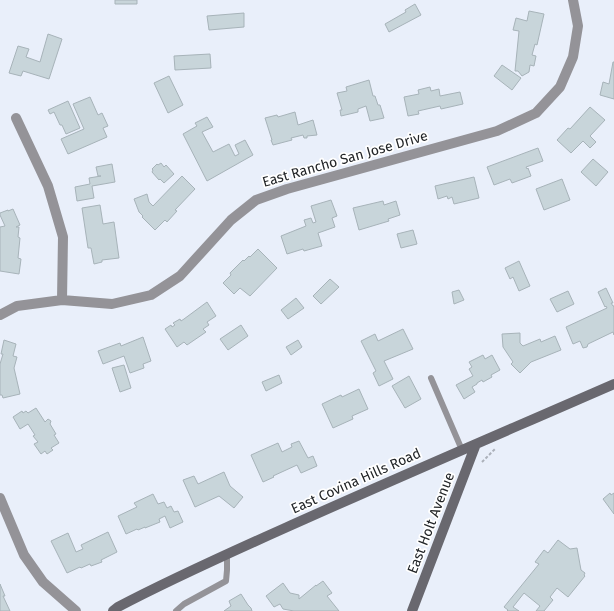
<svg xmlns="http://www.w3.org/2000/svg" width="614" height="611" viewBox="0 0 614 611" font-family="'Fira Sans',sans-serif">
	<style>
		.building { fill: #c8d5da; stroke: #a7b3b9 }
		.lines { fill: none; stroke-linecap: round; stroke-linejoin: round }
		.path { stroke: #abb0b9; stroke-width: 2; stroke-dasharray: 3 2; stroke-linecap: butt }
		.lane { stroke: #949398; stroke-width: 6 }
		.street { stroke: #949398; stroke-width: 10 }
		.secondary { stroke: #69686f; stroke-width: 10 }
		.labels { text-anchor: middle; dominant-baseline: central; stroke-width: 3.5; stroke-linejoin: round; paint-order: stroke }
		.street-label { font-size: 14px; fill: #222528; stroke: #fff }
	</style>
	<rect width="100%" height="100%" fill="#e9effa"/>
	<path class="building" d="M115 0H137V4H115Z
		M415 4 421 15 389 32 385 24 406 12 405 10Z
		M529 11 544 14 537 45 535 44 532 55 536 56 534 66 530 65 529 72 522 76 518 71H515L519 31 513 30 516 18 527 21Z
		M244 13V27L209 30 207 16Z
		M48 34 62 39 49 79 23 71 21 76 9 73 18 46 29 49 26 57 40 62Z
		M210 54 211 68 175 70 174 56Z
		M613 62H614V99L600 95 603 82 609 84Z
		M502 65 521 78 512 90 494 76Z
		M169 76 183 105 168 113 154 83Z
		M369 80 373 96H375L378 105H380L384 118 370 121 366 106 358 109V112L341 116 340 110H342L337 93 347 91 346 87Z
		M430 87 431 91 439 89 440 96 460 92 463 104 441 109 440 106 418 111 419 114 408 116 404 97 419 94 418 90Z
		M90 97 98 115 102 113 108 126 103 128 107 137 68 154 61 139 84 129 73 104Z
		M68 101 80 128 66 134 62 125H60L54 112 50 114 48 110Z
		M590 107 605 120 590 136 596 142 590 148 583 141 571 153 557 140 568 128 570 129Z
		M295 112 298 125 313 120 317 135 307 136V138H304L303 135 291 138 292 140 273 145 271 140H272L265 118 277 115 278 117Z
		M207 117 213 127 202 132 213 152 229 144 235 156 239 154 235 145 245 140 253 155 207 181 183 134 197 126 195 123Z
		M538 148 543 161 526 167 527 169 528 168 531 176 512 183 510 179 494 185 487 167Z
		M593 159 608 172 596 186 581 172Z
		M161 163 164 167 166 165 174 174 164 183 160 179 159 180 152 172 153 170 152 169 157 164 158 165Z
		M112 164 115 182 92 186 94 198 77 201 75 187 90 184 89 178 101 176H98L96 167Z
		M182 176 195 189 175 210 177 211 167 222 165 220 155 230 142 217 143 216 139 212 134 199 147 194 149 202 153 206Z
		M474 177 479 198 454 204 452 197 448 199 447 196 438 199 435 186Z
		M562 179 570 200 544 210 536 189Z
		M331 200 337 216 332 218 335 227 318 233 322 246 304 251 303 249 287 254 281 236 306 226 304 220 311 218 313 223 316 222 311 206Z
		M383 201 384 205 396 201 400 215 388 219 389 221 359 230 353 208Z
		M100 205 103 224 114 222 119 258 102 260V262L94 264 91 248H88L82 208Z
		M13 209 20 225 16 227H19L18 237 20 238 18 258 21 259 19 274 0 271V227L5 226 0 215V213L8 210V211Z
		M413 230 417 244 401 248 397 234Z
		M258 249 277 268 250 296 240 288 234 294 223 283 231 275 230 273 243 260 244 261 249 256 250 257Z
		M519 261 530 286 519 291 513 277 510 279 505 268Z
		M330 279 339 287 321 304 313 296Z
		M606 288 613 303H611L613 306H614V335L613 332 588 344 587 347 583 348 580 341 573 344 566 327 607 308 606 306 605 307 598 292Z
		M459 290 464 300 454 304 452 292Z
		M568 291 574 304 557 312 550 299Z
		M296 298 304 308 288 319 281 310Z
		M207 302 216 316 207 322 209 325 203 329 206 332 187 345 184 342 177 347 165 329 171 325 172 327 175 325 173 323 180 319 181 321 184 319Z
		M241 325 248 336 228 350 220 339Z
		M403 329 413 349 384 361 393 379 379 386 373 373 376 371 361 341 375 334 378 341Z
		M520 333V343L523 346 540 339 541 342 555 336 561 350 531 362 520 373 511 364 513 362 503 347 502 334Z
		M143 337 151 361 143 364 144 368 130 373 124 356 103 364 98 351 120 343 121 346Z
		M4 340 16 344 13 356 17 357 14 368 20 394 3 398 2 395H0V364L3 354H1Z
		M298 340 302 347 291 355 286 347Z
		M483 355 485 359 492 355 500 370 491 375 492 377 483 382 482 380 477 383V384L472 387 475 392 464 399 456 385 473 376 469 369 472 367 469 362Z
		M124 365 131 388 120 392 112 368Z
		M279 375 282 383 266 391 262 382Z
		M409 376 421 399 405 408 392 386Z
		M359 389 368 409 352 416 353 419 333 428 322 404 341 395 342 397Z
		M36 408 45 422 48 419 51 421 50 424 56 434 54 435 59 443 51 448 53 450 47 454 45 451 41 454 34 444 38 442 33 436 35 435 28 424 20 429 13 417 22 411 23 413 26 411 28 413Z
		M299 441 308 458 313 456 317 466 301 473 297 465 273 476 274 477 263 482 251 455 278 443 282 452 292 447 291 444Z
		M224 472 230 486 243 497 234 508 219 496 195 507 183 480 194 476 198 484Z
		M610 493 611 495 614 493V514L603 499Z
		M153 494 158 504 164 502 167 508 171 506 174 512 178 511 183 522 170 528 165 516 159 519 160 522 145 528V527L138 530 137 529 126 534 118 516 137 507 134 503Z
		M108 532 117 552 101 560 102 562 91 566 90 564 81 568 80 567 67 573 51 541 68 533 76 552 83 549 81 545Z
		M558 540 570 549 577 548 581 570 585 573 584 575 585 576 568 597 557 588 550 597 553 600 544 611H536L540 606 524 593 513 607 519 611H507L508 610 504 607 539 564 535 562 544 550 548 553Z
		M323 581 332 593 327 596 339 611H294L283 609 280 604 274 607 266 596 283 583 290 593 299 595V599L316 585V586Z
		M0 584 5 596H3L10 611H0Z
		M241 594 248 605 251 608 252 611H224L231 606 229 601Z"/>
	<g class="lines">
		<path class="path" d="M482 462 496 448"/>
		<path class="lane" d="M431 378 462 450
			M176 611 184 604 226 581 227 570V554"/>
		<path class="street" d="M16 118 48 186 63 237 62 300
			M0 315 17 306 62 300 112 304 151 295 180 276 231 220 256 200 287 189 497 131 536 113 560 87 573 57 578 26 573 0
			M0 498 24 555 43 582 76 611"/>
		<path class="secondary" d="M113 611 118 607C173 578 229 553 285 528 394 479 504 432 614 384
			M412 611 476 444"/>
	</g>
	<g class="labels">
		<g class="street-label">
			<text transform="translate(345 159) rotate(-16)">East Rancho San Jose Drive</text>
			<text transform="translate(356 481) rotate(-24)">East Covina Hills Road</text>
			<text transform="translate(431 523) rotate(-69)">East Holt Avenue</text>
		</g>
	</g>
</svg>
